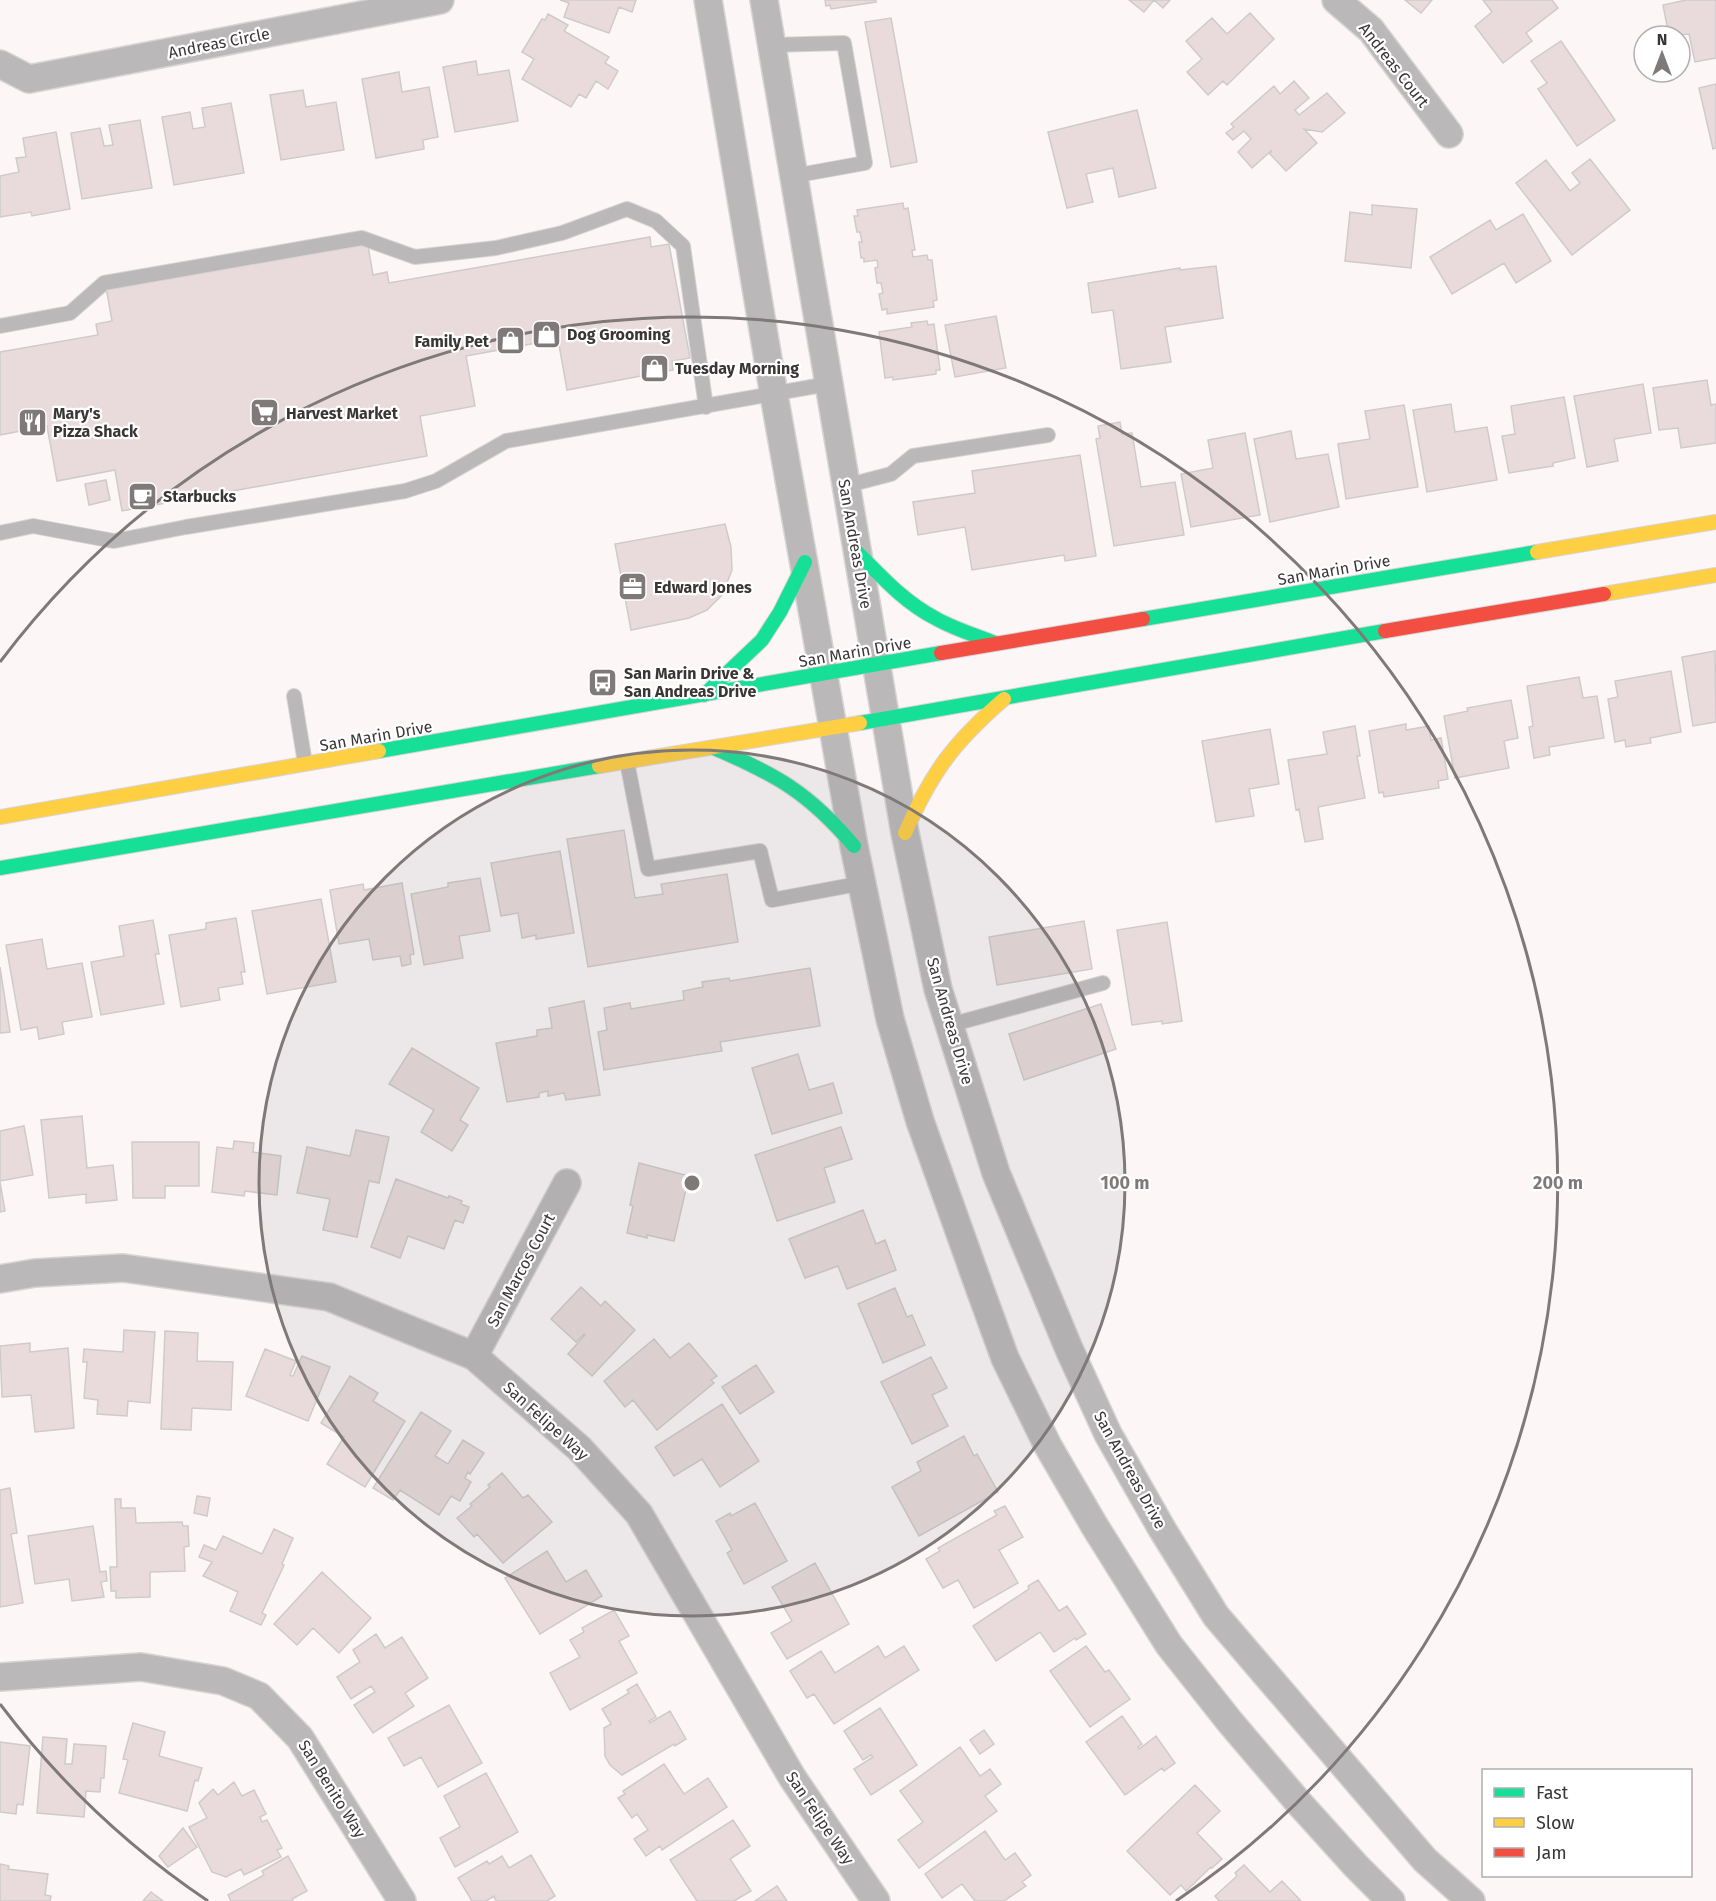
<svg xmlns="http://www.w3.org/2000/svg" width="1716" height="1901" viewBox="0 0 1716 1901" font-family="'Fira Sans',sans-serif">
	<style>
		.building { fill: #e9dbdc; stroke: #cfcbcb; stroke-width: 1.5 }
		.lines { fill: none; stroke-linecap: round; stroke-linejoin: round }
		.lane-casing { stroke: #d8d4d5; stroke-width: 16 }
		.street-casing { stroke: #d8d4d5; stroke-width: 30 }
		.fast-casing { stroke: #d8d4d5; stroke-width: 16 }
		.slow-casing { stroke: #d8d4d5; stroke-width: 16 }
		.jam-casing { stroke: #d8d4d5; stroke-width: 16 }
		.lane { stroke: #bab8b8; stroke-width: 14 }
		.street { stroke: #bab8b8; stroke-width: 27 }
		.fast { stroke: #16e098; stroke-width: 14 }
		.slow { stroke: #ffcf43; stroke-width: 14 }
		.jam { stroke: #f24e42; stroke-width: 14 }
		.ring { fill: none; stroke: #7f797a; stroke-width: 3 }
		.labels { text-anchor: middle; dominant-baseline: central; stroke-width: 4.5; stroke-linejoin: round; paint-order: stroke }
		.street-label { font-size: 16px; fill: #3b3636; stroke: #fff }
		.poi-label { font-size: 16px; font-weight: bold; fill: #3b3636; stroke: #fff; text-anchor: start }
		.centre { fill: #7f797a; stroke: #fff; stroke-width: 3 }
		.ring-label { font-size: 18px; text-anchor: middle; font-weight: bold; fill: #7f797a; stroke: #fff; stroke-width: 4.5; stroke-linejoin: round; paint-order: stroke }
	</style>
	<rect width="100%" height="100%" fill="#fcf6f7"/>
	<path class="building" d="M560 0H636L632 12 619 7 609 33 564 17 569 3Z
		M825 0H876V2L831 9 830 5 826 6Z
		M1129 0H1170L1163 8 1154 0 1144 12Z
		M1405 0H1432L1421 13Z
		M1483 0H1552L1558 8 1526 33 1532 41 1503 63 1475 26 1492 12Z
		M1686 0H1716V58L1695 62 1689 34 1669 36 1663 5Z
		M1250 13 1274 39 1227 85 1223 81 1208 95 1187 72 1202 59 1186 41 1212 18 1227 34Z
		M548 14 568 25 564 31 609 57 605 63 618 71 608 89 596 81 586 98 579 94 571 107 522 79 534 59 522 52 542 19 545 20Z
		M891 18 917 162 891 167 865 22Z
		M1561 41 1615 120 1577 146 1538 89 1547 83 1531 61Z
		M476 61 478 75 509 70 518 121 455 132 443 67Z
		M399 72 402 92 429 87 438 137 423 140 424 149 376 158 362 79Z
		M1294 81 1309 98 1295 110 1299 115 1327 93 1345 113 1322 132 1304 129 1317 143 1286 171 1270 154 1272 150 1252 168 1238 152 1251 139 1244 131 1233 140 1226 133 1234 127 1231 124 1274 86 1280 94Z
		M1716 84V148L1713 149 1699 88Z
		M303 90 306 107 336 102 344 150 281 160 270 95Z
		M231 103 244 173 174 185 162 117 190 112 193 129 205 127 202 108Z
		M1137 110 1156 188 1119 197 1113 168 1086 174 1093 202 1067 208 1048 132Z
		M140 120 152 188 82 199 71 133 100 128 104 146 113 145 109 125Z
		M56 132 70 209 32 216 31 212 0 217V176L19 172 16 158 26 157 23 138Z
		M1590 159 1630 210 1572 255 1516 183 1546 160 1570 191 1580 183 1572 173Z
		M903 203 904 209 908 208 915 250H912L913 257 927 255 928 260H932L937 300 933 301 934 307 887 314V309L882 310 879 294 883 293 881 283H877L875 268 878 267 877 260 864 262V258H861L859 242H862L860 232H857L854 216H858L857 210Z
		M1372 205 1417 209 1411 268 1345 261 1350 212 1372 215Z
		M1523 214 1551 261 1516 283 1504 263 1452 294 1430 257 1490 220 1496 230Z
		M650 237 651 247 669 244 690 358 672 361 673 370 567 390 558 339 466 356 475 406 420 416 427 456 122 511 115 470 57 481 47 426 0 435V352L98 335 96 324 112 321 106 287 367 240 373 275 387 272 389 283Z
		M1216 266 1223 318 1165 327 1171 362 1121 369 1113 310 1092 313 1088 283 1180 268V270Z
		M996 316 1006 368 955 377 945 325Z
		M927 321 928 325 934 324 940 370H936V374L893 380V377L885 378 879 332 912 327 911 323Z
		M1707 380 1711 405 1716 404V443L1681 448 1678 428 1659 430 1653 388Z
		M1643 384 1651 433 1614 439 1618 461 1587 467 1574 396Z
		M1564 397 1575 458 1553 463V466L1509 473 1502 436 1515 434 1511 406Z
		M1451 404 1455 432 1487 427 1497 480 1427 492 1413 410Z
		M1404 405 1418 487 1346 499 1338 444 1370 439 1365 411Z
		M1120 422 1122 434 1132 433 1141 487 1175 482 1184 535 1114 546 1096 439 1100 438 1098 426Z
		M1291 431 1296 459 1328 454 1339 507 1270 522 1254 439Z
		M1245 433 1260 515 1191 527 1181 474 1213 468 1208 440Z
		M1080 455 1096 556 1065 561 1064 555 972 570 965 527 918 535 913 502 975 493 972 471Z
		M106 480 110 500 89 505 85 484Z
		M725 524 731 547 732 570 722 595 707 610 689 618 631 630 615 544Z
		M1715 651 1716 722 1693 726 1682 657Z
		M1671 671 1681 732 1650 738 1651 743 1626 747 1625 740 1615 742 1608 699 1618 697 1615 681Z
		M1579 677 1583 698 1597 696 1604 738 1549 747 1550 755 1534 758 1529 727 1533 726 1527 686Z
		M1511 700 1518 738 1504 741 1509 768 1455 778 1444 716 1468 711 1467 708Z
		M1406 724V730L1429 726 1431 740 1441 738 1448 779 1438 781 1439 788 1384 797 1383 792 1379 793 1369 731Z
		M1355 726 1360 756H1357L1365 798 1318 807 1323 839 1305 842 1299 809 1296 810 1288 760 1327 754 1323 732Z
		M1270 729 1279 784 1249 789 1254 816 1216 822 1202 741Z
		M624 830 635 898 663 894 661 884 727 874 738 942 588 967 567 839Z
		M560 851 574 933 536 939V935L522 938 518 913 501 916 491 863Z
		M480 878 490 931 459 936 463 958 424 965 411 894 448 887V883Z
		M402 883 414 954 410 955 411 964 402 966 400 956 373 960 369 939 339 944 330 890 363 884 364 890Z
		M321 899 336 982 267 994 252 911Z
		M236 918 245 972H241L243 984 218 988 220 1000 181 1007 169 935 206 929V923Z
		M153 920 159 954H155L164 1004 101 1015 91 962 124 956 119 926Z
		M1084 921 1092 969 997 985 989 937Z
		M1167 922 1182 1021 1162 1024V1021L1132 1025 1117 930Z
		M42 939 47 969 82 963 92 1017 62 1022 64 1034 39 1039 37 1027 21 1030 6 945Z
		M0 967 10 1032 0 1033Z
		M810 968 820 1026 720 1042 722 1051 604 1070 598 1032 607 1030 604 1008 630 1003 631 1009 684 1000 683 991 703 987 702 982 729 978 730 981Z
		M584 1001 600 1095 566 1100 564 1093 548 1096V1091L539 1093V1097L507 1102 496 1043 537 1036V1030L552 1028 549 1008Z
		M1101 1004 1116 1049 1024 1080 1009 1034Z
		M412 1048 479 1088 460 1120 468 1125 452 1151 421 1132 434 1110 389 1084Z
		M798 1054 809 1090 833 1083 842 1113 772 1134 752 1068Z
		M82 1116 87 1168 113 1165 117 1200 86 1203V1194L49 1198 41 1120Z
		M24 1126 33 1175 0 1181V1131Z
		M841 1127 852 1159 824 1168 835 1202 777 1221 755 1155Z
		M356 1130 389 1137 379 1183 369 1181 357 1237 323 1230 330 1199 297 1193 307 1147 350 1156Z
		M234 1141 254 1143 253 1152 281 1156 277 1195 245 1191 244 1196 212 1192 217 1147 233 1149Z
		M132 1142H199V1186H165V1198H133Z
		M639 1163 689 1176 674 1241 647 1235V1238L627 1233 633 1206 630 1205Z
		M396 1179 448 1198 449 1196 462 1201 461 1204 469 1207 463 1223 455 1220 444 1249 408 1236 400 1258 371 1247Z
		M0 1182 5 1211 0 1212Z
		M863 1210 876 1244 885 1240 896 1270 847 1289 838 1266 805 1278 789 1239Z
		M581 1287 601 1306 605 1301 635 1330 592 1376 568 1354 585 1335 584 1334 576 1342 551 1319Z
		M895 1288 907 1317 912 1315 925 1345 883 1363 858 1304Z
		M124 1330 155 1332 150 1403 128 1401 127 1416 97 1414 98 1400 84 1398 87 1362H83L84 1349 123 1352Z
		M165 1331 198 1333 197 1361 233 1362 231 1410 192 1408 191 1430 161 1429Z
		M654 1339 670 1358 689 1343 717 1376 711 1380 714 1383 657 1430 633 1400 625 1407 604 1381Z
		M30 1343V1352L68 1348 74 1428 35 1432 31 1395 2 1397 0 1346Z
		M265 1349 296 1361 290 1375 293 1376 302 1356 330 1367 308 1421 246 1396Z
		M931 1357 947 1388 932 1395 948 1426 912 1444 881 1382Z
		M756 1365 774 1392 740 1414 722 1387Z
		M350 1376 378 1393 373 1401 405 1421 365 1487 327 1464 344 1437 321 1423Z
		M722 1404 759 1461 720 1487 702 1459 674 1476 655 1447Z
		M421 1412 451 1431 435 1456 448 1464 463 1440 484 1453 470 1474 468 1472 465 1478 471 1482 460 1501 451 1496 439 1515 400 1490 393 1500 373 1488Z
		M964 1436 974 1456 977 1454 998 1492 919 1536 892 1487 921 1471 917 1462Z
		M502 1473 523 1498 528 1495 552 1522 503 1563 477 1534 474 1537 457 1518 472 1506 470 1504 490 1487 488 1485Z
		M10 1488 17 1533 11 1534 23 1603 0 1607V1490Z
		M197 1496 210 1498 207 1516 194 1513Z
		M115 1499H121V1508H135L136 1523 182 1522 183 1526H188L189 1546 184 1547 185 1571 150 1572V1597L116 1598V1591H111L110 1567H117Z
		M755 1503 787 1561 744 1584 727 1553 732 1550 716 1521 730 1513 731 1516Z
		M1005 1506 1023 1537 999 1550 1018 1583 974 1608 958 1580 943 1588 926 1559 940 1551 938 1548 997 1515 994 1511Z
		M93 1526 100 1572 106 1571 107 1581 101 1582 104 1597 72 1601 69 1579 35 1584 28 1536Z
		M274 1529 293 1538 282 1564 284 1565 262 1613 266 1615 261 1625 230 1611 238 1592 203 1576 212 1562 199 1557 204 1545 216 1550 223 1536 262 1554Z
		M547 1551 566 1582 586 1570 602 1596 540 1634 505 1578Z
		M815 1563 849 1624 787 1659 771 1633 792 1621 772 1587Z
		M322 1572 371 1618 339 1653 313 1628 297 1645 274 1624Z
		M1038 1580 1059 1611 1067 1606 1086 1634 1076 1640 1075 1638 1054 1652 1040 1632 996 1661 973 1626 1029 1589 1028 1586Z
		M614 1610 629 1636 619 1641 637 1673 570 1710 550 1673 580 1657 570 1640 584 1632 582 1628Z
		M376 1634 385 1648 402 1637 428 1678 405 1693 414 1706 373 1733 354 1705 375 1692 371 1686 351 1699 337 1677 360 1662 353 1650Z
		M878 1646 885 1658 904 1646 919 1670 834 1724 814 1694 807 1698 790 1671 821 1651 835 1673Z
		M1086 1646 1105 1672 1109 1670 1130 1699 1090 1727 1050 1671Z
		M637 1684 656 1717 649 1721 650 1723 670 1711 686 1739 675 1746 674 1744 622 1775 610 1765 605 1756 604 1728 611 1724 602 1709 629 1693 627 1690Z
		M449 1705 482 1763 438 1787 421 1757 404 1766 388 1738Z
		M880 1708 917 1765 871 1795 854 1769 873 1757 871 1755 863 1760 844 1731Z
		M1122 1716 1142 1744 1138 1747 1139 1749 1156 1736 1175 1763 1164 1771 1162 1768 1125 1795 1086 1742Z
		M133 1723 165 1732 159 1756 202 1768 198 1781 195 1780 187 1811 119 1793 128 1760 123 1759Z
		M984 1730 994 1744 980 1754 970 1740Z
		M43 1737 67 1739 65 1764H72L74 1744 106 1746 104 1778H101L100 1792 86 1791 84 1817 37 1813Z
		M0 1742 30 1746 23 1805 17 1804 16 1814 0 1812Z
		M960 1747 980 1776 990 1769 1001 1784 985 1796 997 1811 919 1868 898 1840 923 1822 900 1791Z
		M664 1764 684 1794 708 1778 727 1807 662 1850 660 1846 646 1856 634 1839 648 1830 637 1814 632 1818 618 1798 625 1794 623 1791Z
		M486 1773 518 1832 455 1867 440 1838 460 1827 444 1796Z
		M234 1782 242 1796 254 1790 266 1814 260 1817 262 1822 267 1820 282 1848 277 1850 281 1857 244 1875 241 1869 226 1877 212 1872 189 1827 207 1818 199 1803 213 1789 218 1795Z
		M1195 1785 1220 1811 1197 1833 1222 1859 1212 1868 1211 1867 1186 1891 1181 1885 1170 1895 1127 1851Z
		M733 1820 750 1846 730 1859 751 1891 734 1901H697L670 1860Z
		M183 1828 197 1847 168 1867 159 1856Z
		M985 1831 1005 1860 1015 1853 1031 1875 1022 1882 1026 1886 1004 1901H975L962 1884 942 1898 925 1874Z
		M531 1855 555 1896 547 1901H496L494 1896 486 1901H472L458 1878 487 1861 489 1864 502 1856 509 1868Z
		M288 1856 307 1891 292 1899 293 1901H231L228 1895 264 1875 262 1871Z
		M0 1864 9 1866 8 1869 48 1874 45 1895 51 1896 50 1901H0Z
		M1244 1865 1270 1892 1282 1881 1301 1901H1219L1215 1896 1237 1876 1235 1873Z
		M777 1886 787 1901H755Z
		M151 1892 163 1901H143Z"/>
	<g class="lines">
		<defs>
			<path id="lane" d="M771 45 844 43 865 163 793 176
				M0 326 70 313 104 283 362 238 415 257 496 248 562 233 627 209 656 221 683 246 706 407
				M845 486 891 474 913 456 1048 435
				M0 533 33 526 114 541 186 527 405 491 436 481 506 441 828 384
				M294 696 305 763
				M627 762 648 869 760 851 772 900 863 883
				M950 1025 1103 983"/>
			<path id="street" d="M708 0 774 395 854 846 890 1019 920 1121 981 1292 1005 1358 1048 1446 1094 1525 1169 1645 1230 1722 1299 1803 1356 1866 1391 1901
				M764 0 905 833 938 989 996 1173 1069 1349 1108 1434 1162 1529 1216 1616 1425 1860 1471 1901
				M1336 0 1371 30 1449 134
				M0 64 29 79 440 0
				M0 1279 35 1273 123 1268 329 1297 474 1356 580 1449 639 1514 792 1777 876 1901
				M474 1356 567 1183
				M0 1677 141 1667 223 1681 259 1696 300 1738 402 1901"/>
			<path id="fast" d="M857 552C881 576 904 602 935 618 954 629 975 635 995 643
				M1143 619 1537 552
				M704 695 762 640 780 612 805 562
				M860 723 1385 631
				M714 748C777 775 809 793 854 846
				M379 751 941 653
				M0 868 599 766"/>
			<path id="slow" d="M1537 552 1716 522
				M1604 594 1716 575
				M599 766 860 723
				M0 817 379 751
				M905 833C931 773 954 742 1004 699"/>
			<path id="jam" d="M1385 631 1604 594
				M941 653 1143 619"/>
		</defs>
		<use href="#lane" class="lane-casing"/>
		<use href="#street" class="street-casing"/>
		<use href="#fast" class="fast-casing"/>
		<use href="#slow" class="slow-casing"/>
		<use href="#jam" class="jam-casing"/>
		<use href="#lane" class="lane"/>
		<use href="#street" class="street"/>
		<use href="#fast" class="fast"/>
		<use href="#slow" class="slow"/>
		<use href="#jam" class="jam"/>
	</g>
	<circle cx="692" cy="1183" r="433" fill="#7f797a" fill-opacity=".12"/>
	<g class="ring">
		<circle cx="692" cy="1183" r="433"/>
		<path d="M208 1901A866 866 0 0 1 0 1704M0 662A866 866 0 1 1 1176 1901"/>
	</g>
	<defs>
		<symbol id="shop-square" viewBox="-11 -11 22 22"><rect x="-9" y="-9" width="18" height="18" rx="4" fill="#7f797a" stroke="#fff"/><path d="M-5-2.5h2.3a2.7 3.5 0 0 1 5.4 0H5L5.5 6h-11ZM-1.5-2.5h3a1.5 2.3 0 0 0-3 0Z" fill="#fff"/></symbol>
		<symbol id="supermarket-square" viewBox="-11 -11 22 22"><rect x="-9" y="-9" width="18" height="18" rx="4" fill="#7f797a" stroke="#fff"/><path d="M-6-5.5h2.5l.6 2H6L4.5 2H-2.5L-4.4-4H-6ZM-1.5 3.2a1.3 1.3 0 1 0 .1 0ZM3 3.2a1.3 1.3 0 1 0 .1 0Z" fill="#fff"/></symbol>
		<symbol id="restaurant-square" viewBox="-11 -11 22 22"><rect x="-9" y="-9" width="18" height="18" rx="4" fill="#7f797a" stroke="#fff"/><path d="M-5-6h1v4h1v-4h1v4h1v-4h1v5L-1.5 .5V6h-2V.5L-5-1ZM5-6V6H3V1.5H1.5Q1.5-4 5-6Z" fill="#fff"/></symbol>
		<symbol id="cafe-square" viewBox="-11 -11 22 22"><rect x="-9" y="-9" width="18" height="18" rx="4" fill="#7f797a" stroke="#fff"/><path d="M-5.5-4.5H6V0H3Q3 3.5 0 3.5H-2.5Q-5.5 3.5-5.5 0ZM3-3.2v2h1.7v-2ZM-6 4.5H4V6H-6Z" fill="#fff"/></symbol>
		<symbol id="office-square" viewBox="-11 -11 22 22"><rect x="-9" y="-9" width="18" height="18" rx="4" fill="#7f797a" stroke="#fff"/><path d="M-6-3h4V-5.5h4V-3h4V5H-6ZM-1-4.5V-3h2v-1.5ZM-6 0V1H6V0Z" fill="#fff"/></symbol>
		<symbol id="bus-square" viewBox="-11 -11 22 22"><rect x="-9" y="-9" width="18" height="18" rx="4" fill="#7f797a" stroke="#fff"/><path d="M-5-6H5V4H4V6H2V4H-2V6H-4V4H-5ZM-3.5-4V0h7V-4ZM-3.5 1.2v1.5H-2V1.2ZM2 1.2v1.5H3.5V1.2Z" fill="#fff"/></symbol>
	</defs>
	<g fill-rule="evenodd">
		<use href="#shop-square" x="530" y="318" width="33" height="33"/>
		<use href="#shop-square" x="494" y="324" width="33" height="33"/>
		<use href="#shop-square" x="638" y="352" width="33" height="33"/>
		<use href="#supermarket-square" x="248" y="396" width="33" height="33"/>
		<use href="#restaurant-square" x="16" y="406" width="33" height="33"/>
		<use href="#cafe-square" x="126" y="480" width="33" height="33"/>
		<use href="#office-square" x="616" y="570" width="33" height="33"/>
		<use href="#bus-square" x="586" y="666" width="33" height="33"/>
	</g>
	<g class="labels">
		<g class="street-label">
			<text transform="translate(219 43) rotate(-11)">Andreas Circle</text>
			<text transform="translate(1394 65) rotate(52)">Andreas Court</text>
			<text transform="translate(855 544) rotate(80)">San Andreas Drive</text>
			<text transform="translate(1334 570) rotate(-10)">San Marin Drive</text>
			<text transform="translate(855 652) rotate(-10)">San Marin Drive</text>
			<text transform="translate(376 736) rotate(-10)">San Marin Drive</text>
			<text transform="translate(950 1021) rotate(74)">San Andreas Drive</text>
			<text transform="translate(521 1270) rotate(-62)">San Marcos Court</text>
			<text transform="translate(546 1421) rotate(42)">San Felipe Way</text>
			<text transform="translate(1130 1470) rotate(61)">San Andreas Drive</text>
			<text transform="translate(332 1789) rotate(58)">San Benito Way</text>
			<text transform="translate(820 1818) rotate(56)">San Felipe Way</text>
		</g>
		<g class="poi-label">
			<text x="567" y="334">Dog Grooming</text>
			<text x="489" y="341" text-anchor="end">Family Pet</text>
			<text x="675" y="368">Tuesday Morning</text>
			<text x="53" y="413">Mary's<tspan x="53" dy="18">Pizza Shack</tspan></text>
			<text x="286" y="413">Harvest Market</text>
			<text x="163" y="496">Starbucks</text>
			<text x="654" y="587">Edward Jones</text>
			<text x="624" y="673">San Marin Drive &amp;<tspan x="624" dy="18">San Andreas Drive</tspan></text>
		</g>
	</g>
	<circle cx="692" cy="1183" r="9" class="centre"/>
	<g class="ring-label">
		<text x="1125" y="1189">100 m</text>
		<text x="1558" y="1189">200 m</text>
	</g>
	<rect x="1482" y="1769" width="210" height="108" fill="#ffffff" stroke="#b1afaf" stroke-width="1.5"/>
	<rect x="1494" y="1788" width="30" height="9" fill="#16e098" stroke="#b1afaf" stroke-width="1.5"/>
	<text x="1536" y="1799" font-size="18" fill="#3b3636">Fast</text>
	<rect x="1494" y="1818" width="30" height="9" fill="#ffcf43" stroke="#b1afaf" stroke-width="1.5"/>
	<text x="1536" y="1829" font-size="18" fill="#3b3636">Slow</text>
	<rect x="1494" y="1848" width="30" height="9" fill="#f24e42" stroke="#b1afaf" stroke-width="1.5"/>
	<text x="1536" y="1859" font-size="18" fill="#3b3636">Jam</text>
	<g transform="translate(1662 54)"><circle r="28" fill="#ffffff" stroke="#b1afaf" stroke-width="1.5"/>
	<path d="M0-4.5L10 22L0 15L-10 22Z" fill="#7f797a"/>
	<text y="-9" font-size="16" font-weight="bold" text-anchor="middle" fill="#3b3636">N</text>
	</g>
</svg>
